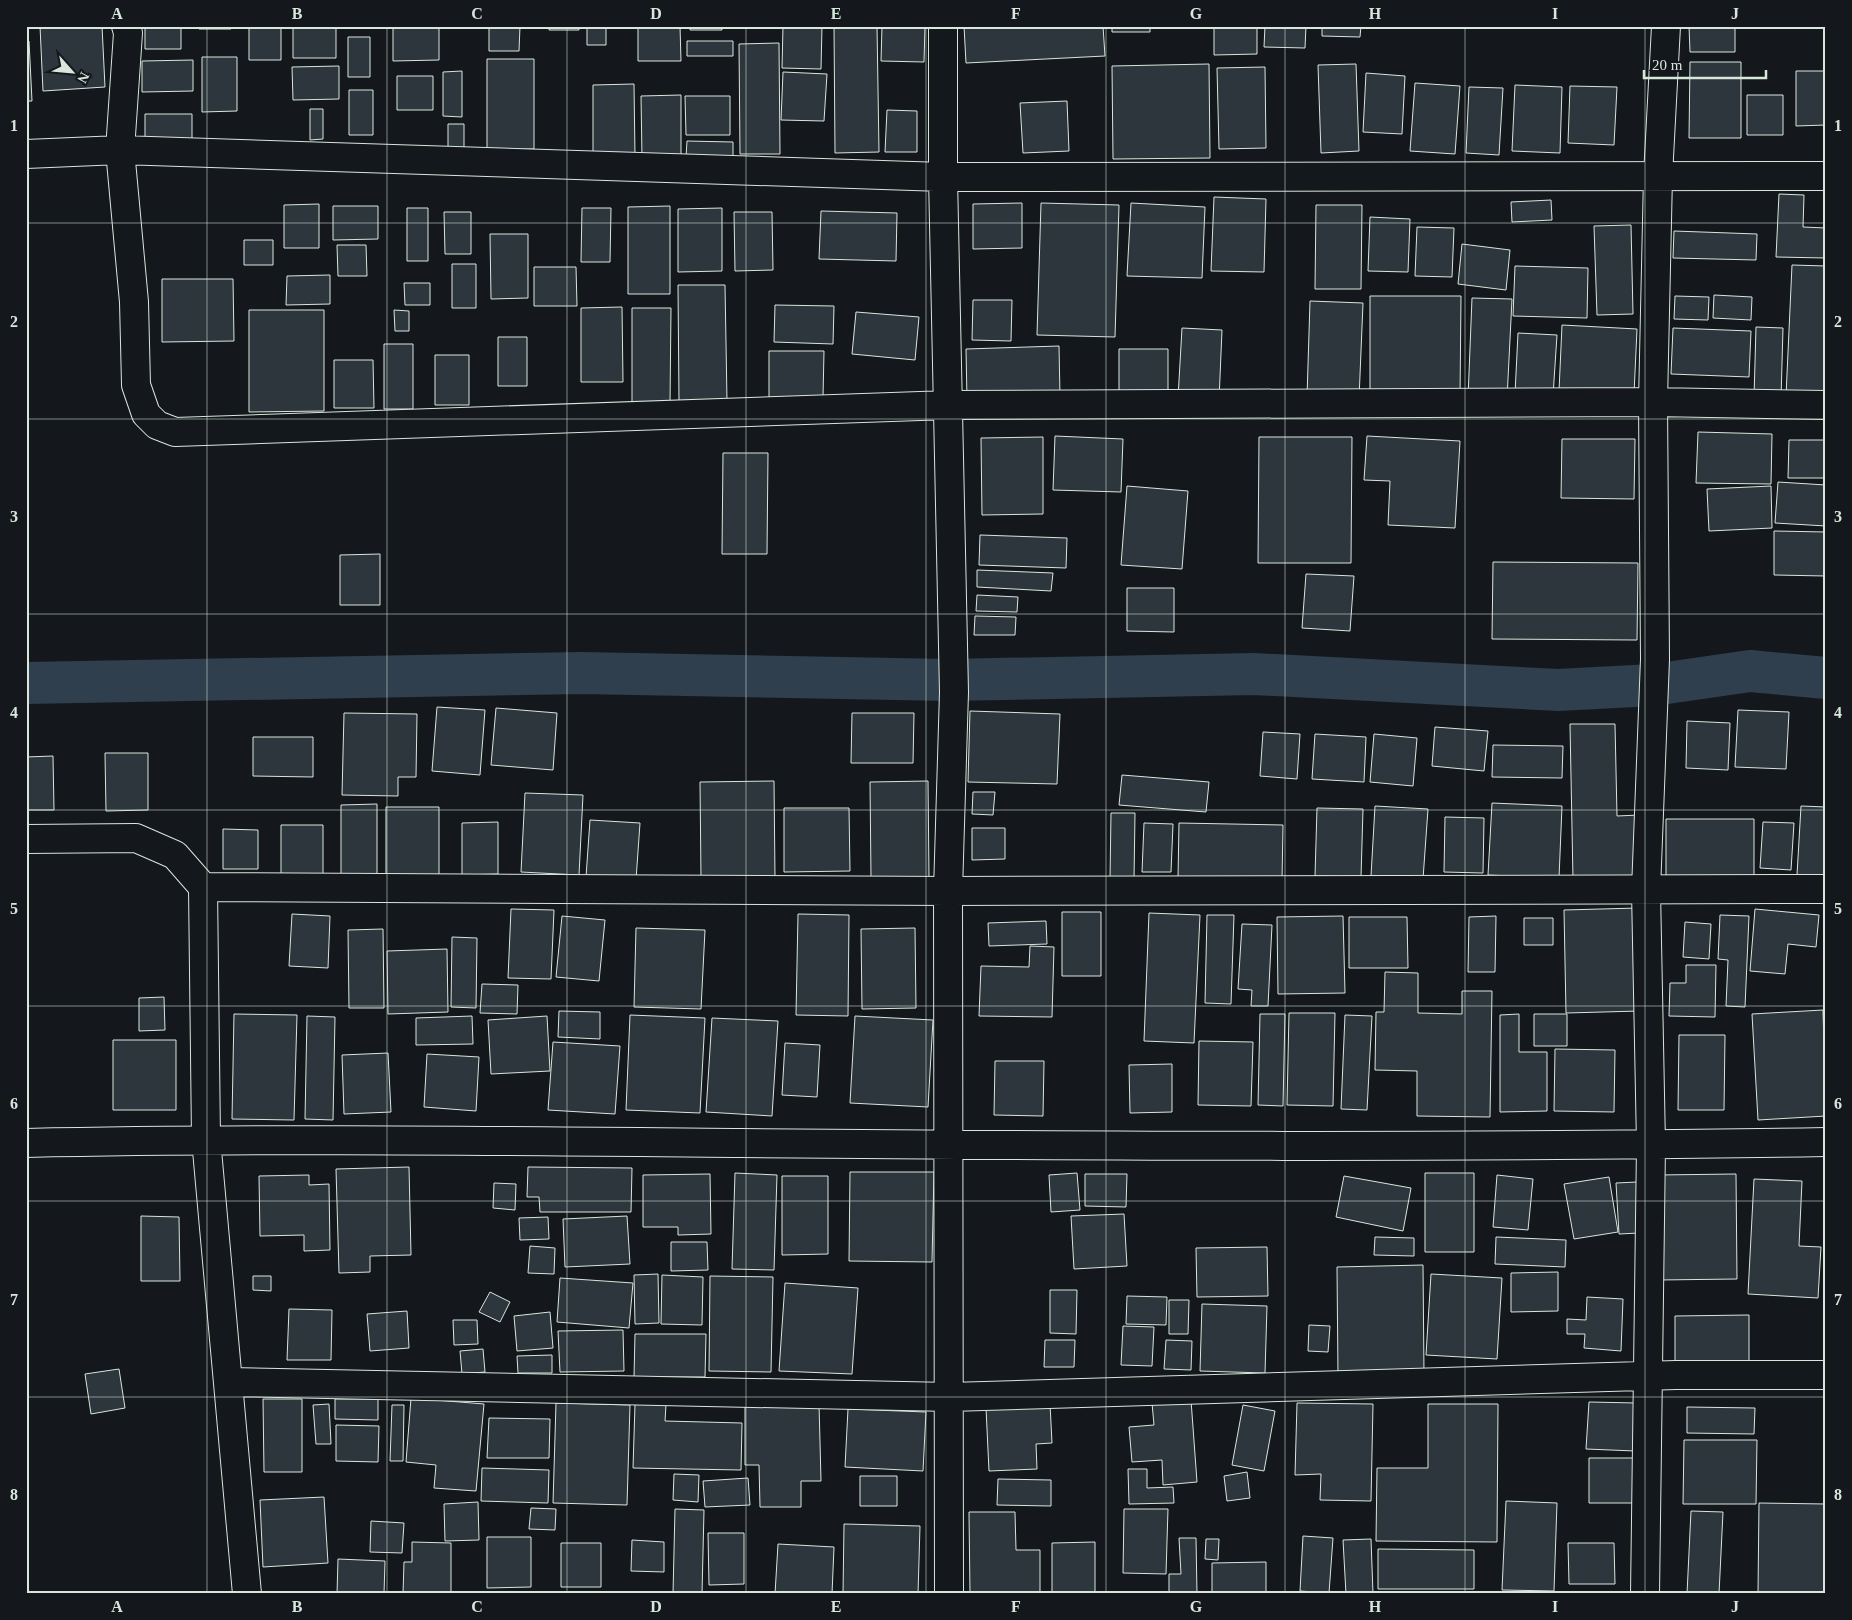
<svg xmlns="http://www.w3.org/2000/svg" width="1852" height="1620" viewBox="0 0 1852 1620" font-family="'Times New Roman',serif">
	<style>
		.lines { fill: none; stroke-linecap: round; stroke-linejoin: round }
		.canal { stroke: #2f3f4d; stroke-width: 42 }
		.building { fill: #2c363c; stroke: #d8e6dc }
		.minor-casing { stroke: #d8e6dc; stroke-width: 30 }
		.minor { stroke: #14181c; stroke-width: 28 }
		.grid { fill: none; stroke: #d8e6dc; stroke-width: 1; stroke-opacity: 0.55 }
		.neatline { fill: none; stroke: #d8e6dc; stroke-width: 2 }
		.grid-label { font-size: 16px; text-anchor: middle; font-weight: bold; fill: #d8e6dc }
	</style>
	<rect width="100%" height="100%" fill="#14181c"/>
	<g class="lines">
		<path class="canal" d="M26 683 582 673 948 680 1254 674 1558 690 1653 685 1750 671 1826 678"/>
	</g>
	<path class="building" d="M40 26H102L105 87 43 91Z
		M145 26H181V49H145Z
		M199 26H231V29H199Z
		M249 26H281V60H249Z
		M293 26H336V58H293Z
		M393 26H439V60L393 61Z
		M489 26H520L519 51H489Z
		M549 26H579V30H549Z
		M587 26H606V45H587Z
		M638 26H680L681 61H638Z
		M690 26H722V30H690Z
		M783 26H822L821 69 782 68Z
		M834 26H877L879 152 835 153Z
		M882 26H925L924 62 881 61Z
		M964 26H1103L1105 56 966 63Z
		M1112 26H1150V32H1112Z
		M1214 26H1257V54L1214 55Z
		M1265 26H1306L1305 48 1264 47Z
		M1322 26H1361L1360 37 1322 36Z
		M1689 26H1735V52H1690Z
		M348 37H370V77H348Z
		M26 41H29L32 101H26Z
		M687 41H733V56H687Z
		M779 43 780 154H740L739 44Z
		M202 57H237V111L202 112Z
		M487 59H534V149L487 150Z
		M193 60V91L142 92V61Z
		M1690 62H1741V138H1689Z
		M1209 64 1210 158 1113 159 1112 66Z
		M1356 64 1359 151 1321 153 1318 65Z
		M339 66V99L293 100 292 67Z
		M1265 67 1266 148 1219 149 1217 68Z
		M462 71V117L443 116V72Z
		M1796 71H1826V125L1796 126Z
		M783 72 827 74 824 121 781 120Z
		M1366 73 1405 76 1402 134 1363 132Z
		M397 76H433V110H397Z
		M1415 83 1460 86 1455 154 1410 151Z
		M634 84 635 157H593V85Z
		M1515 85 1562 87 1560 153 1512 151Z
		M1570 86 1617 87 1614 145 1568 143Z
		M1469 87 1503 88 1499 155 1466 153Z
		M349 90H373V135H349Z
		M681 95V158H642L641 96Z
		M1747 95H1783V135H1747Z
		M685 96H730V135H686Z
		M1067 101 1069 151 1023 153 1020 103Z
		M310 109H323V139L310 140Z
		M887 110 917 111V152H885Z
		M145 114H192V142L145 143Z
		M448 124H464V160H448Z
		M687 141 733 142V157H686Z
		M1779 194 1804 195 1803 227 1826 228V258L1776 257Z
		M1214 197 1266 199 1264 272 1211 271Z
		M1551 200 1552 220 1512 222 1511 202Z
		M1022 203V248L973 249V204Z
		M1041 203 1119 205 1115 337 1037 335Z
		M1131 203 1205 207 1202 278 1127 276Z
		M319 204V248H284V205Z
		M1316 205H1362L1361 289H1315Z
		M333 206H378V239L333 240Z
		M670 206V294H628V207Z
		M407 208H428V261H407Z
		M582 208H611L610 262H581Z
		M722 208V271L678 272V209Z
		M821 211 897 213 896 261 819 259Z
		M444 212H471V254H445Z
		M734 212H772L773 270 735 271Z
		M1370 217 1410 219 1408 272 1368 271Z
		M1631 225 1633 314 1597 315 1594 226Z
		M1417 227 1454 228 1452 277 1415 276Z
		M1674 231 1757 234 1756 260 1673 258Z
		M490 234H528V298L491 299Z
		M244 240H273V265H244Z
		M1462 244 1510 250 1506 290 1458 284Z
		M337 245H366L367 276H338Z
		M452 264H476V308H452Z
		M1792 265 1826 266V397L1786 396Z
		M1515 266 1588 268 1587 318 1513 316Z
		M534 267H576L577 306H534Z
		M330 275V304L286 305 287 276Z
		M162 279H233L234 341 162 342Z
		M404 283H430V305H405Z
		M678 285H725L727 401 679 402Z
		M1714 295 1752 297 1751 320 1713 318Z
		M1370 296H1461L1460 397H1370Z
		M1675 296 1709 297 1708 320 1674 319Z
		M1472 298 1512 299 1507 399 1468 398Z
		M973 300H1012L1011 341 972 340Z
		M1310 301 1363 303 1359 399 1307 397Z
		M775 305 834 306 833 344 774 342Z
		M622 307 623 382H581V308Z
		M632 308H671L670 403H632Z
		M249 310H324V411L249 412Z
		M394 310 409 311V331H395Z
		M856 312 919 317 915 360 852 354Z
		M1562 325 1637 329 1634 394 1559 391Z
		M1756 327 1783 328 1781 399 1754 398Z
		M1182 328 1222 330 1219 400 1178 398Z
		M1673 328 1751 331 1749 377 1671 374Z
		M1518 333 1557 335 1553 396 1515 394Z
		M498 337H527V386H498Z
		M384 344H413V409H384Z
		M1059 346 1060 397 967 400 966 349Z
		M1119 349H1168V398L1119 397Z
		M769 351H824L823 397 769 398Z
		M435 355H469V405H435Z
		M334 360H373L374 408H334Z
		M1698 432 1772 434 1771 484 1696 483Z
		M1055 436 1123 439 1121 492 1053 490Z
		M1367 436 1460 441 1455 528 1388 525 1390 481 1364 480Z
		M1043 437V514L982 515 981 438Z
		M1259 437H1352L1351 563H1258Z
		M1562 439H1635L1634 499 1561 498Z
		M1789 440H1826V478H1788Z
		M723 453H768L767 554H722Z
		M1778 482 1826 485V526L1775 523Z
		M1127 486 1188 491 1182 569 1121 565Z
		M1771 486 1772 528 1709 531 1707 489Z
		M1774 531 1826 532V576L1774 575Z
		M980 535 1067 538 1066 568 979 565Z
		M380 554V605H340V555Z
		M1493 562 1638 563 1637 640 1492 639Z
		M977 570 1053 573 1051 591 977 587Z
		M1306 574 1354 576 1350 631 1302 628Z
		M1127 588H1174V632L1127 631Z
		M977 595 1018 597 1017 612 976 611Z
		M975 616 1016 617 1015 635H974Z
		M437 707 485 710 480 775 432 771Z
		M496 708 557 713 553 770 491 765Z
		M1738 710 1789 712 1786 769 1735 767Z
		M970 711 1060 714 1057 784 968 782Z
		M344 713 417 714 416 777H398V796L342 795Z
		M852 713H914L913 763H851Z
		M1687 721 1730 723 1728 770 1686 768Z
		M1570 724H1615L1617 816 1639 815 1640 879 1573 880Z
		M1435 727 1488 731 1484 771 1432 766Z
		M1263 732 1300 734 1297 779 1260 776Z
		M1315 734 1366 737 1364 782 1312 779Z
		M1374 734 1417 738 1413 786 1370 782Z
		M253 737H313V777L253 776Z
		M1493 745 1563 746 1562 778 1492 777Z
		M105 753H148V810L106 811Z
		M53 756 54 810H26V757Z
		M1122 775 1209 782 1206 812 1119 805Z
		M774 781 775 878 701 879 700 782Z
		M928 781 929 878H871L870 782Z
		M973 792H995L993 815 972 814Z
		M525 793 583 795 579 875 521 872Z
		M1492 803 1562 806 1559 878 1488 875Z
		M377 804V881H341V805Z
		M1375 806 1428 809 1423 879 1371 876Z
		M1801 806 1826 807V876L1797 875Z
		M386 807H439V876L386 877Z
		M784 808H849L850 871 784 872Z
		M1317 808 1363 809 1361 877 1315 876Z
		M1111 813H1135L1134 880H1110Z
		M1445 817 1484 818 1483 873 1444 872Z
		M1666 819H1754V877H1666Z
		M590 820 640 823 636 880 586 877Z
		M498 822V874L462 875V823Z
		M1763 822 1794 823 1791 870 1760 868Z
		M1144 823 1173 824 1171 872H1142Z
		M1179 823 1283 825 1282 880 1178 878Z
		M281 825H323V876L281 877Z
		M972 828H1005V859L972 860Z
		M223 829 258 830V869H223Z
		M1638 908 1640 1011 1566 1013 1564 910Z
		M511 909 554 910 551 979 508 978Z
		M1755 909 1819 915 1816 947 1788 944 1785 974 1750 971Z
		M1062 912H1101V976H1062Z
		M1149 913 1200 915 1194 1043 1144 1041Z
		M292 914 330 916 328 968 289 966Z
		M798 914 849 915 848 1016 796 1015Z
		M1207 915H1234L1231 1004 1205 1003Z
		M1720 915 1749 916 1745 1007 1726 1006 1728 960 1718 959Z
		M562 916 605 920 599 981 556 977Z
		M1343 916 1345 993 1278 994 1277 917Z
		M1496 916 1495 972H1468L1469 917Z
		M1349 917H1407L1408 968H1349Z
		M1524 918H1553V945H1524Z
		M1046 921 1047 944 989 946 988 923Z
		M1685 922 1711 924 1709 959 1683 957Z
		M1242 924 1272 925 1268 1006H1251L1252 990 1238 989Z
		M636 928 705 930 701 1009 634 1007Z
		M915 928 916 1008 862 1009 861 929Z
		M383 929 384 1008H349L348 930Z
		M452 937 477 938 476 1008 451 1007Z
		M1030 946 1054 947 1052 1017 979 1016 981 966 1029 967Z
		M447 949 448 1012 388 1014 387 951Z
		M1686 965H1716L1715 1017 1669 1016 1670 983H1686Z
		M1385 972 1418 973V1013L1462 1014V991H1492L1490 1117 1417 1116V1071L1375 1070 1376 1012H1384Z
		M482 984 518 985 517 1014 480 1013Z
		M164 997 165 1030 139 1031V998Z
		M1823 1010 1826 1116 1758 1120 1752 1014Z
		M559 1011 600 1012V1039L558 1037Z
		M1289 1013H1335L1333 1106 1287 1105Z
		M234 1014 297 1015 294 1120 232 1119Z
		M1260 1014H1285L1283 1106 1258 1105Z
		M1519 1014V1052H1547V1111L1500 1112V1015Z
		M1534 1014H1567V1046H1534Z
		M630 1015 705 1018 700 1113 626 1110Z
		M1345 1015 1372 1016 1367 1110 1341 1109Z
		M307 1016 335 1017 333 1120 305 1119Z
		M472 1016 473 1044 416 1045V1018Z
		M547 1016 550 1071 491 1074 488 1020Z
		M855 1016 933 1020 928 1107 850 1103Z
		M712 1018 778 1021 772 1116 706 1112Z
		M1679 1035H1725L1724 1110H1678Z
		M113 1040H176V1110H113Z
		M1199 1041 1253 1042 1251 1106 1198 1105Z
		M553 1042 620 1046 615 1114 548 1110Z
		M785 1043 820 1045 817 1097 782 1095Z
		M1555 1049 1615 1050 1614 1112 1554 1111Z
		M388 1053 391 1112 344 1114 342 1055Z
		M427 1054 479 1057 476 1111 424 1107Z
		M995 1061H1044L1043 1116 994 1115Z
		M1172 1064V1112L1130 1113 1129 1065Z
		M409 1167 411 1255 370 1256V1272L339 1273 336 1169Z
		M528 1167 632 1168 631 1212H540L539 1197H527Z
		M850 1172H934L932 1262 849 1261Z
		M735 1173 777 1175 774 1270 732 1269Z
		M1077 1173 1080 1210 1051 1212 1049 1175Z
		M1425 1173H1474V1252H1425Z
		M710 1174 711 1234 678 1235V1227H643V1175Z
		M1085 1174H1127L1126 1207 1085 1206Z
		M1736 1174 1737 1279 1658 1280 1657 1175Z
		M309 1175V1185L329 1184 330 1250 304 1251V1235L260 1236 259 1176Z
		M1497 1175 1533 1179 1528 1230 1493 1227Z
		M782 1176H828V1254L782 1255Z
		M1344 1176 1411 1188 1403 1231 1336 1217Z
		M1609 1177 1618 1232 1574 1239 1564 1184Z
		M1754 1179 1802 1181 1799 1246 1821 1247 1818 1298 1748 1294Z
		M1637 1182 1639 1233 1619 1234 1616 1183Z
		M494 1183 516 1184 515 1210 493 1208Z
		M1124 1214 1127 1266 1074 1269 1071 1216Z
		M141 1216 179 1217 180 1281H141Z
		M627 1216 630 1264 565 1267 563 1219Z
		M548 1217 549 1239 520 1240 519 1218Z
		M1375 1237 1414 1238V1256L1374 1255Z
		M1496 1237 1566 1240 1565 1267 1495 1264Z
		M671 1242H707L708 1270 671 1271Z
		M530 1246 555 1248 554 1274 528 1273Z
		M1267 1247 1268 1296 1197 1297 1196 1248Z
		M1423 1265 1424 1375 1338 1377 1337 1267Z
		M1558 1272V1311L1511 1312V1273Z
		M658 1274 659 1323 635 1324 634 1275Z
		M1431 1274 1502 1278 1497 1359 1426 1355Z
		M662 1275 703 1277 702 1325 661 1324Z
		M253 1276H271V1291L253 1290Z
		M710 1276 773 1277 771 1372 709 1371Z
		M560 1278 633 1283 629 1328 557 1322Z
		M785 1283 858 1288 852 1374 779 1371Z
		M1050 1290H1077L1076 1334 1050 1333Z
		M490 1292 510 1302 500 1322 479 1312Z
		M1127 1296 1167 1297 1166 1325 1126 1324Z
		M1587 1297 1623 1299 1621 1351 1584 1348 1585 1334H1567V1319L1586 1320Z
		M1169 1300H1189L1188 1334H1169Z
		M1202 1304 1267 1306 1265 1373 1200 1371Z
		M289 1309 332 1310 331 1360H287Z
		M407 1311 409 1348 370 1351 367 1314Z
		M550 1312 553 1348 517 1351 514 1316Z
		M1749 1315V1370H1675V1316Z
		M453 1320H477L478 1344 454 1345Z
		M1309 1325 1330 1326 1328 1352 1308 1351Z
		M1123 1326 1154 1327 1152 1366 1121 1365Z
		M623 1330 624 1371 560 1372 558 1331Z
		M635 1334H706L705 1377H634Z
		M1045 1340H1075L1074 1367H1044Z
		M1166 1340 1192 1341 1191 1370 1164 1369Z
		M483 1349 485 1372 462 1374 460 1351Z
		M552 1355V1373H518L517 1356Z
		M119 1369 125 1408 91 1414 85 1374Z
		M411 1398 484 1404 476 1491 434 1488 436 1465 406 1462Z
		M263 1399H302V1472H264Z
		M335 1399H378V1420L335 1419Z
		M1191 1400 1197 1482 1163 1485 1162 1460 1132 1462 1129 1427 1154 1425 1152 1403Z
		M1589 1402 1637 1403 1635 1451 1586 1449Z
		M556 1403 630 1405 627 1505 553 1503Z
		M1297 1403 1373 1404 1371 1501 1320 1500 1321 1474 1295 1475Z
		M329 1404 331 1444H316L313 1405Z
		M635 1404 666 1405 665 1421 742 1423 741 1470 633 1468Z
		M819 1404 821 1481H801V1507H760L759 1465H745V1405Z
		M1050 1404 1052 1443 1036 1444 1037 1469 989 1471 986 1408Z
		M1428 1404H1498L1497 1542 1376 1541 1377 1468H1428Z
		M392 1405H404L403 1461H390Z
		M1243 1405 1275 1411 1264 1471 1232 1465Z
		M1687 1407 1755 1408 1754 1434 1687 1433Z
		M848 1409 926 1412 923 1471 845 1467Z
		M489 1418 550 1419 549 1458H487Z
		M336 1425 379 1426 378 1462 336 1461Z
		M1684 1440H1757L1756 1504H1683Z
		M1589 1458H1638V1503H1589Z
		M482 1468 549 1470 548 1503 481 1501Z
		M1128 1469H1147V1488L1173 1487 1174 1503 1129 1504Z
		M1247 1472 1250 1498 1227 1501 1224 1476Z
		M674 1474 699 1475 698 1502 673 1500Z
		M860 1476H897V1506H860Z
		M748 1478 750 1505 705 1507 703 1481Z
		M998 1479 1051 1480V1506L997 1505Z
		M324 1497 328 1563 263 1567 260 1500Z
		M1506 1501 1557 1503 1554 1591 1502 1590Z
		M478 1502 479 1540 445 1541 444 1504Z
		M1759 1503 1826 1504V1594H1758Z
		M531 1508 556 1509 555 1530 529 1529Z
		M675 1509 704 1510 702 1594H673Z
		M1124 1509H1168L1166 1574 1123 1573Z
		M1691 1511 1723 1512 1719 1594H1687Z
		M969 1512H1015L1016 1550H1040V1594H970Z
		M371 1521 404 1523 402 1553 370 1552Z
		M844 1524 920 1526 918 1594H843Z
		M708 1533H744V1584L709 1585Z
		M1303 1536 1333 1538 1329 1593 1300 1591Z
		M487 1537H531V1587L487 1588Z
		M1179 1538H1196L1197 1594H1169V1574H1181Z
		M1206 1539H1219L1218 1560 1205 1559Z
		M1371 1539 1373 1594H1346L1343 1540Z
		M632 1540 664 1542V1572L631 1571Z
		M412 1542 451 1543V1594H403L404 1562H412Z
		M1095 1542V1592L1052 1593V1543Z
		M561 1543H601V1587H561Z
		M1568 1543H1614L1615 1584H1569Z
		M778 1544 834 1547 832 1594H775Z
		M1378 1549 1474 1550V1589H1378Z
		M338 1559 385 1561 384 1594H337Z
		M1266 1562V1594H1212V1563Z"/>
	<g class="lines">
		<defs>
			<path id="minor" d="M126 26 128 33 120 150 134 302 136 385 146 414 157 425 175 432 949 405 1653 402 1826 405
				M943 26V177L954 692 948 891 949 1594
				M26 154 120 150 943 177 1826 176
				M26 839 136 838 175 855 203 887 206 1139 247 1594
				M203 887 948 891 1826 889
				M26 1143C264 1138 502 1141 741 1143 1102 1146 1464 1148 1826 1142
				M229 1382 950 1397 1676 1375H1826
				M1645 1594 1651 1145 1646 890 1655 659 1653 402 1658 176 1666 26"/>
		</defs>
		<use href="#minor" class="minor-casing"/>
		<use href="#minor" class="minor"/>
	</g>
	<path class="grid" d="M207 26V1594M387 26V1594M567 26V1594M746 26V1594M926 26V1594M1106 26V1594M1285 26V1594M1465 26V1594M1645 26V1594M26 223H1826M26 419H1826M26 614H1826M26 810H1826M26 1006H1826M26 1201H1826M26 1397H1826"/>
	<rect width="1852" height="1620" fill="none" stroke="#14181c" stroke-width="55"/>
	<g transform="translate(72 72) rotate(117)" stroke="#14181c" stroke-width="4" paint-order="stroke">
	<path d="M0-4L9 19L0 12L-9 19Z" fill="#d8e6dc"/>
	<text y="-8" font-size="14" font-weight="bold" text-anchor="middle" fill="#d8e6dc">N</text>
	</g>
	<path d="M1644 70v8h122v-8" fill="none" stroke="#d8e6dc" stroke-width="2.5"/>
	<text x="1652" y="70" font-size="15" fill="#d8e6dc" stroke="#14181c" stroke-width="4" paint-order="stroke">20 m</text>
	<rect x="28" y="28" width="1796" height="1564" class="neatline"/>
	<g class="grid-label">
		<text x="117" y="19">A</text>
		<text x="297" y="19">B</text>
		<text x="477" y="19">C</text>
		<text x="656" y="19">D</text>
		<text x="836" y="19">E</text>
		<text x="1016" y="19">F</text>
		<text x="1196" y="19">G</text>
		<text x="1375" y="19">H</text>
		<text x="1555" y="19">I</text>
		<text x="1735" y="19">J</text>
		<text x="14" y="131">1</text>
		<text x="1838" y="131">1</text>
		<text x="14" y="327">2</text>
		<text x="1838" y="327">2</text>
		<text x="14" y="522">3</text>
		<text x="1838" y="522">3</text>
		<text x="14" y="718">4</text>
		<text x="1838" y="718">4</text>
		<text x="14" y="914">5</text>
		<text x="1838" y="914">5</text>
		<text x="14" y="1109">6</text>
		<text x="1838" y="1109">6</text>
		<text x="14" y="1305">7</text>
		<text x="1838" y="1305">7</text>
		<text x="14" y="1500">8</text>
		<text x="1838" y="1500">8</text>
		<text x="117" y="1612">A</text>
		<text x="297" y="1612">B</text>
		<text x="477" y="1612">C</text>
		<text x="656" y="1612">D</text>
		<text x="836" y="1612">E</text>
		<text x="1016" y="1612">F</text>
		<text x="1196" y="1612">G</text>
		<text x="1375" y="1612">H</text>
		<text x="1555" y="1612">I</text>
		<text x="1735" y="1612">J</text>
	</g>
</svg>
